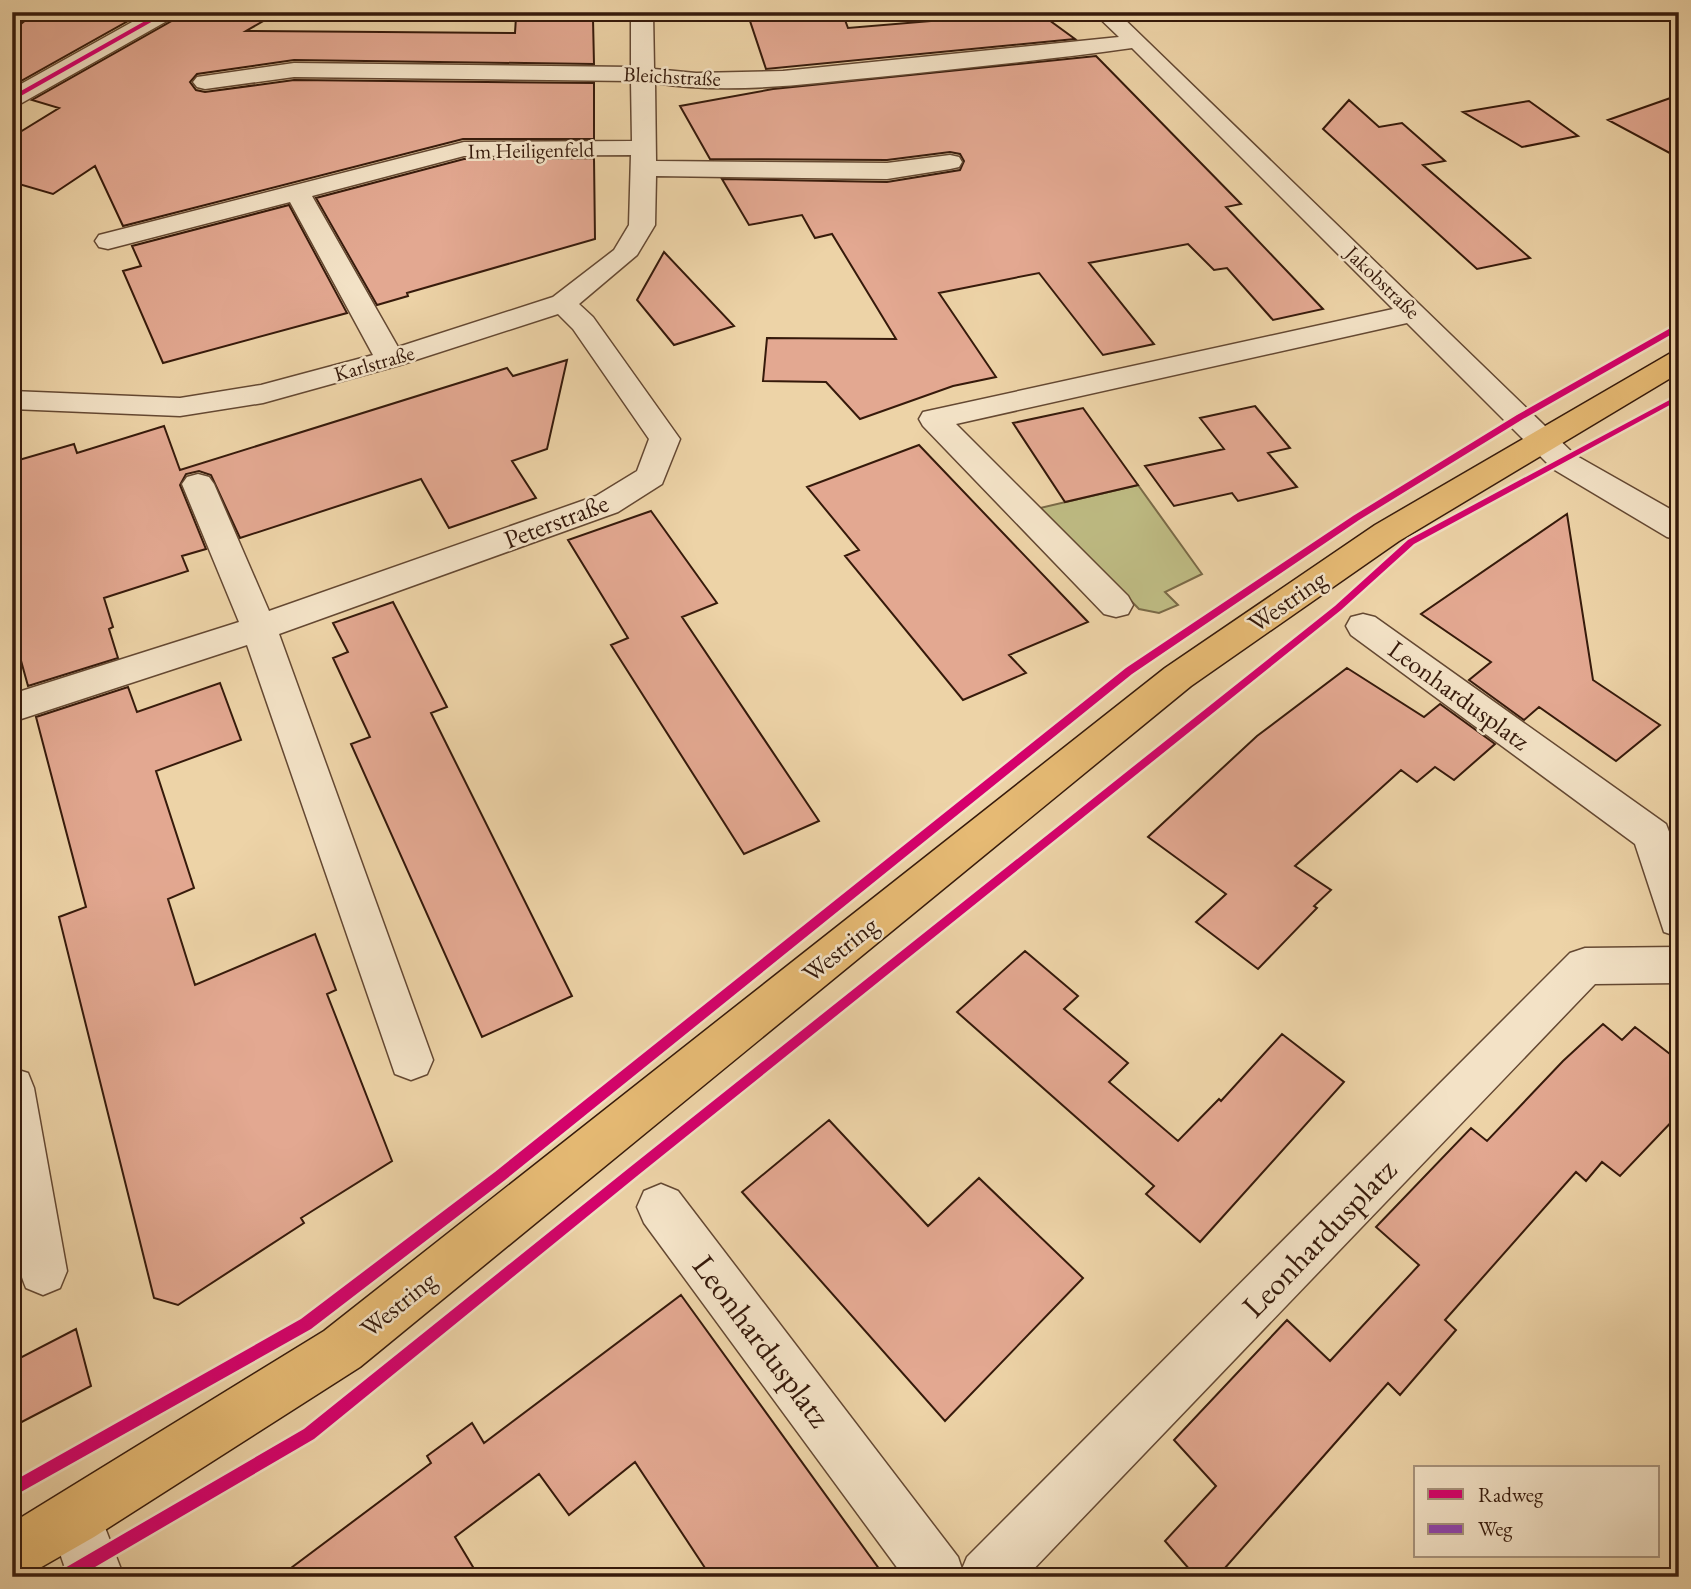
<svg xmlns="http://www.w3.org/2000/svg" width="1691" height="1589" viewBox="0 0 1691 1589" font-family="'EB Garamond',serif">
	<style>
		.green { fill: #bebb83; stroke: #7a6a47; stroke-width: 2 }
		.building { fill: #e3a891; stroke: #361a0b; stroke-width: 2 }
		.lines { fill: none; stroke-linecap: round; stroke-linejoin: round }
		.minor-casing { stroke: #644832; stroke-width: 3 }
		.major-casing { stroke: #361a0b; stroke-width: 3 }
		.minor { fill: #f3e2c6; fill-rule: evenodd }
		.major { fill: #e6ba74; fill-rule: evenodd }
		.quiet { stroke: #8e44ad; stroke-width: 5; stroke-dasharray: 10 5; stroke-linecap: butt }
		.cycleway-casing { stroke: #f3e2c6; stroke-width: 5 }
		.cycleway { fill: #d6006c; fill-rule: evenodd }
		.labels { text-anchor: middle; dominant-baseline: central; stroke-width: 5; stroke-linejoin: round; paint-order: stroke }
		.far-street-label { font-size: 21px; fill: #361a0b; stroke: #f3e2c6 }
		.street-label { font-size: 26px; fill: #361a0b; stroke: #f3e2c6 }
		.near-street-label { font-size: 32px; fill: #361a0b; stroke: #f3e2c6 }
	</style>
	<rect width="100%" height="100%" fill="#edd3a7"/>
	<filter id="stains"><feTurbulence type="fractalNoise" baseFrequency=".00286" numOctaves="4"/><feColorMatrix values="0 0 0 0 .2 0 0 0 0 .09 0 0 0 0 .02 0 0 0 .5 -.17"/></filter>
	<radialGradient id="worn" r=".72"><stop offset=".6" stop-color="#630" stop-opacity="0"/><stop offset="1" stop-color="#630" stop-opacity=".3"/></radialGradient>
	<path class="green" d="M1138 485 1202 574 1165 592 1178 605 1159 613 1139 609 1040 508Z"/>
	<path class="building" d="M36 12H144L12 86V31Z
		M179 12H279L246 31 515 33 516 17 575 13V20L593 19 594 64 294 60 197 74 190 82 196 90 205 92 294 80 594 83V139H463L123 226 95 166 53 194 12 182V137L59 108 32 100 175 19Z
		M747 12H842L848 28 1038 12 1075 39 766 69Z
		M1096 56 1241 204 1226 207 1323 309 1273 320 1227 268 1214 270 1188 244 1089 263 1154 344 1103 355 1039 273 939 293 996 377 953 386 860 419 826 382 763 381 767 338 896 339 832 234 815 238 802 215 749 225 722 179 887 182 960 170 964 161 960 154 950 152 887 160 710 159 680 106 773 89Z
		M1679 95V158L1608 120Z
		M1349 100 1379 127 1402 123 1445 161 1423 165 1530 258 1477 269 1323 129Z
		M1529 101 1578 136 1522 147 1463 112Z
		M594 158 595 239 407 293 408 296 377 305 316 198 464 159Z
		M289 205 347 313 163 363 123 271 141 266 132 246Z
		M664 252 734 326 674 345 637 300Z
		M567 360 547 449 512 461 536 498 449 528 421 479 240 538 211 475 199 471 186 474 180 485 206 549 182 556 188 571 104 598 113 627 109 629 118 658 28 686 12 628V462L74 444 77 453 164 426 180 470 507 368 513 376Z
		M1255 406 1290 448 1268 453 1297 487 1238 501 1232 493 1174 506 1145 466 1224 449 1200 418Z
		M1083 408 1138 485 1065 502 1013 423Z
		M919 445 1088 622 1009 655 1026 673 963 700 845 556 859 550 807 487Z
		M651 511 717 603 682 617 819 821 744 854 611 645 628 638 568 540Z
		M1567 514 1593 680 1660 725 1616 761 1539 707 1524 720 1469 680 1491 662 1421 614Z
		M393 602 447 707 431 713 572 996 482 1037 351 744 370 737 333 658 348 652 333 623Z
		M1347 668 1424 717 1440 704 1495 744 1454 780 1435 767 1417 782 1401 770 1295 866 1331 890 1314 906 1317 908 1258 969 1196 922 1226 894 1148 837 1257 736Z
		M220 683 241 740 156 771 194 888 168 899 195 985 315 934 336 990 327 994 392 1161 301 1218 304 1223 178 1305 154 1298 59 917 86 907 36 717 128 687 137 712Z
		M1025 951 1078 996 1064 1009 1128 1063 1109 1082 1178 1141 1219 1099 1221 1101 1282 1034 1344 1082 1200 1242 1146 1194 1154 1186 957 1012Z
		M1603 1024 1622 1040 1635 1027 1679 1061V1114L1620 1176 1602 1162 1586 1181 1576 1172 1445 1320 1456 1330 1400 1395 1388 1383 1217 1577H1196L1165 1541 1216 1486 1174 1440 1287 1320 1330 1361 1419 1265 1376 1227 1471 1128 1487 1141 1563 1061Z
		M829 1120 928 1226 979 1178 1083 1278 945 1421 742 1192Z
		M681 1295 885 1577H711L635 1462 569 1515 539 1474 455 1537 479 1577H279L431 1463 427 1456 472 1423 484 1443Z
		M76 1329 91 1386 12 1427V1362Z"/>
	<g class="lines">
		<defs>
			<path id="minor" d="M150 12H177L174 17 20 104 12 106V89Z
				M631 12H653L654 69 696 73 783 71 1119 37 1093 12H1117L1575 455 1679 514V540L1667 537 1553 469 1407 323 956 424 1128 596 1133 605 1128 614 1116 617 1104 614 923 426 919 419 923 412 1393 309 1132 48C1047 60 963 68 878 77 804 84 728 95 655 83L656 161 887 163 950 155 959 157 962 162 959 167 950 169 887 179 656 176 655 225 637 255 579 304 593 317 680 439 662 484 618 512 279 634 433 1060 427 1074 411 1080 395 1074 247 645 12 722V694L239 622 182 484 187 477 198 474 209 477 214 484 269 611 596 496 637 471 649 439 573 329 558 314 400 365 263 403 180 416 12 409V391L180 398 261 385 373 355 290 202 108 249 99 247 95 241 99 235 464 142 632 141 631 81 294 77 205 89 197 87 193 82 197 77 294 63 631 67ZM631 155 629 225 614 250 553 297 398 347 312 196 464 156Z
				M1363 614 1375 617 1666 824 1679 857V937L1664 932 1635 844 1351 635 1346 626 1351 617Z
				M1679 947V983L1595 984 1026 1577H904L644 1223 637 1207 644 1191 661 1184 678 1191 958 1557 962 1569 967 1557 1570 953 1585 948Z
				M12 1068 28 1073 34 1088 67 1271 60 1288 43 1295 26 1288C2 1232 12 1131 12 1068Z
				M75 1491 94 1499 124 1577H68L48 1518 56 1499Z"/>
			<path id="major" d="M1679 351V373L1399 541 1191 686 360 1367 94 1537 31 1573 12 1577V1523L324 1331 1165 668 1375 525 1669 354Z"/>
		</defs>
		<use href="#minor" class="minor-casing"/>
		<use href="#major" class="major-casing"/>
		<use href="#minor" class="minor"/>
		<use href="#major" class="major"/>
		<path class="quiet" d="M12 74 21 70"/>
		<defs>
			<path id="cycleway" d="M161 12H169L12 101V96Z
				M1676 325H1679V330L1523 419 1359 520 1132 674 505 1180 311 1329 12 1497V1482L301 1319 495 1172 1126 668 1353 516 1517 415Z
				M1679 395V400L1414 544 1341 610 637 1176 314 1439 78 1577H56L58 1572 304 1429 629 1168 1335 606 1408 540Z"/>
		</defs>
		<use href="#cycleway" class="cycleway-casing"/>
		<use href="#cycleway" class="cycleway"/>
	</g>
	<g class="labels">
		<g class="far-street-label">
			<text transform="translate(672 76) rotate(3)">Bleichstraße</text>
			<text transform="translate(531 150) rotate(-1)">Im Heiligenfeld</text>
			<text transform="translate(1383 282) rotate(44)">Jakobstraße</text>
			<text transform="translate(374 363) rotate(-16)">Karlstraße</text>
		</g>
		<g class="street-label">
			<text transform="translate(556 521) rotate(-21)">Peterstraße</text>
			<text transform="translate(1287 601) rotate(-35)">Westring</text>
			<text transform="translate(1459 695) rotate(36)">Leonhardusplatz</text>
			<text transform="translate(840 949) rotate(-39)">Westring</text>
			<text transform="translate(398 1304) rotate(-39)">Westring</text>
		</g>
		<g class="near-street-label">
			<text transform="translate(1319 1238) rotate(-46)">Leonhardusplatz</text>
			<text transform="translate(762 1341) rotate(53)">Leonhardusplatz</text>
		</g>
	</g>
	<rect width="1691" height="1589" fill="none" stroke="#edd3a7" stroke-width="42"/>
	<rect x="14" y="14" width="1663" height="1561" fill="none" stroke="#361a0b" stroke-width="3.5"/>
	<rect x="21" y="21" width="1649" height="1547" fill="none" stroke="#361a0b" stroke-width="2"/>
	<rect x="1414" y="1466" width="245" height="91" fill="#f3e2c6" stroke="#a7927b" stroke-width="2"/>
	<rect x="1428" y="1489" width="35" height="10" fill="#d6006c" stroke="#a7927b" stroke-width="2"/>
	<text x="1478" y="1502" font-size="21" fill="#361a0b">Radweg</text>
	<rect x="1428" y="1524" width="35" height="10" fill="#8e44ad" stroke="#a7927b" stroke-width="2"/>
	<text x="1478" y="1536" font-size="21" fill="#361a0b">Weg</text>
	<rect width="100%" height="100%" filter="url(#stains)"/>
	<rect width="100%" height="100%" fill="url(#worn)"/>
</svg>
